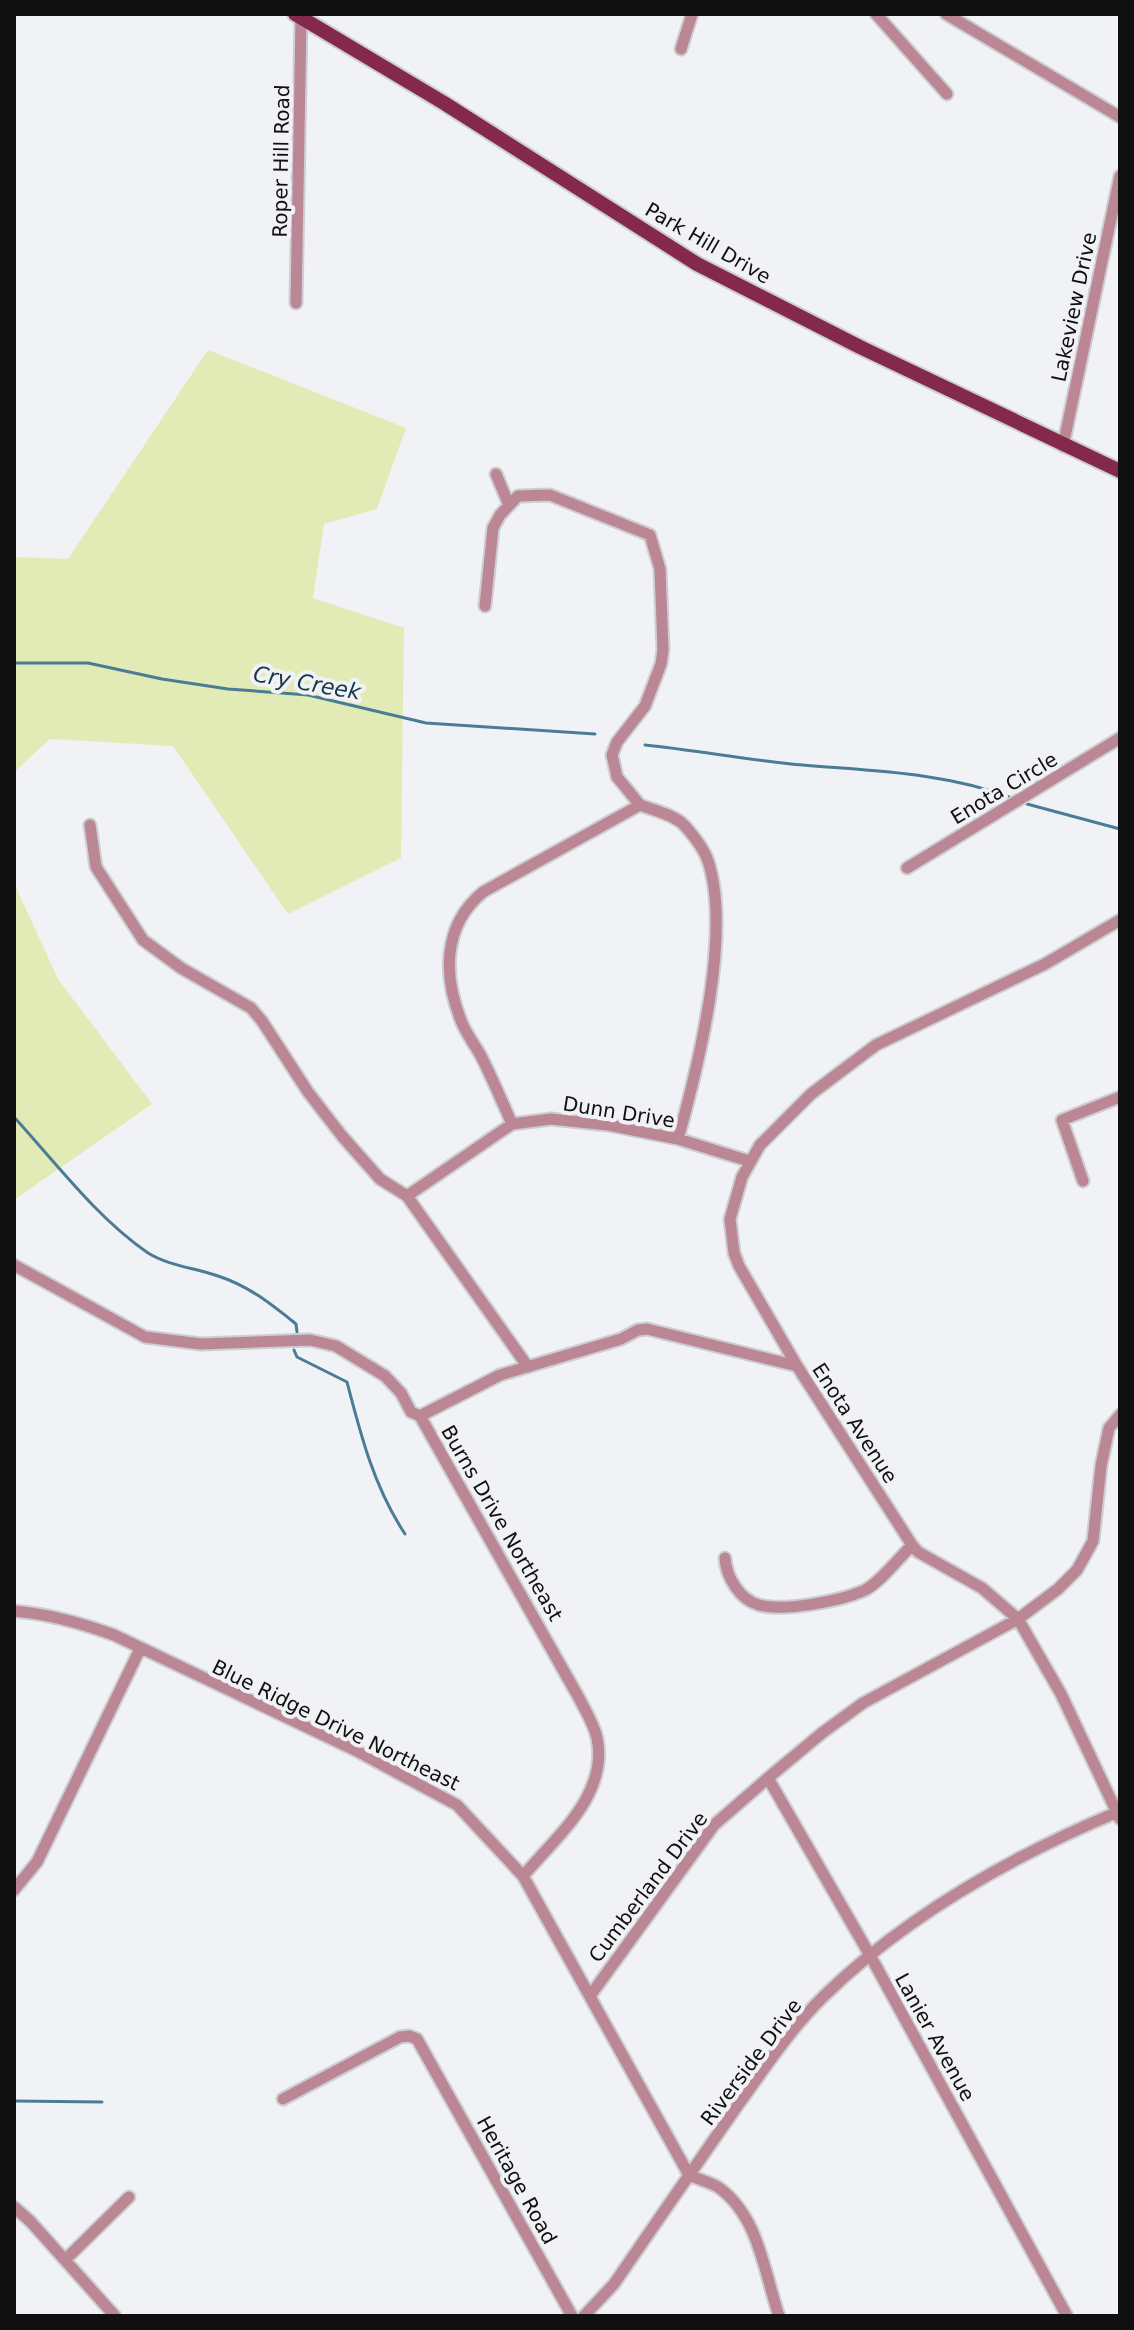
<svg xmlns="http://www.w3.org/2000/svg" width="1134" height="2330" viewBox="0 0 1134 2330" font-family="'DejaVu Sans',sans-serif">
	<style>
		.green { fill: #e2ebb5 }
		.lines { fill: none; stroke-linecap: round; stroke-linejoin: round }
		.stream { stroke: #4a7c96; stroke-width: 3 }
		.minor-casing { stroke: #cdced1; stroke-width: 15 }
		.major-casing { stroke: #cdced1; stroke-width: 18 }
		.minor { stroke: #bc8795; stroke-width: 11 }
		.major { stroke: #84294b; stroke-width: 14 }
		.labels { text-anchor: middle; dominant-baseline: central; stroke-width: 8; stroke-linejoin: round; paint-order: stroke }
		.street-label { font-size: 20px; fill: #101011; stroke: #f1f2f5 }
		.water-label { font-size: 22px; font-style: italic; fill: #153646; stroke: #f1f2f5 }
	</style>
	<rect width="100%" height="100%" fill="#f1f2f5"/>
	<path class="green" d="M208 350 406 428 377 509 324 524 313 598 404 628 401 858 288 914 173 746 50 739 14 772V557L68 559Z
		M14 883 58 979 152 1104 14 1200Z"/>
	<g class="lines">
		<path class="stream" d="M14 663H88L162 679 228 689 308 695 426 723 595 734
			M645 745C694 750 742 759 791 764 864 771 941 771 1009 797
			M1027 804 1120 829
			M14 1117C56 1163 97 1218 148 1253 169 1266 196 1268 218 1276 249 1286 271 1304 296 1324L297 1332
			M294 1350 297 1357 347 1382C361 1436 374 1487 405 1534
			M14 2101 102 2102"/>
		<defs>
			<path id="minor" d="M876 14 947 94
				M946 14 1120 117
				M681 49 692 14
				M296 303 301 19
				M1063 446 1120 176
				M496 474 509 505
				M485 606 493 528 500 515 518 496 550 495 650 535 660 569 663 650 661 664 645 706 617 742 612 755 617 777 640 805
				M90 825 96 867 143 940 181 968 251 1008 262 1021 308 1092 342 1136 380 1179 407 1196 528 1367
				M907 868 1120 738
				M1120 920 1045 964 876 1045 811 1094 760 1145 742 1177 730 1219 734 1253 739 1266 797 1366 912 1545 918 1552 982 1588 1018 1619 1061 1694 1120 1819
				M512 1124C502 1101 492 1078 481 1056 475 1045 467 1035 462 1023 443 977 442 926 483 892L640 805C653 810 675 815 684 825 693 835 704 849 708 861 732 933 698 1067 678 1139
				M1083 1181 1062 1120 1120 1097
				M407 1196 512 1124 551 1119 608 1125 678 1139 749 1161
				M14 1265 145 1337 201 1344 310 1340 336 1346 385 1376 401 1393 411 1412 420 1416 579 1698C585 1710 594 1724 597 1738 609 1795 555 1838 523 1876
				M420 1416 500 1375 621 1339 638 1330 647 1329 797 1366
				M725 1558C726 1577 740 1600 759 1605 783 1612 840 1601 863 1591 878 1585 900 1557 912 1545
				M14 1611C50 1614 81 1623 114 1635L355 1750 457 1805 523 1876 689 2175C698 2179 709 2182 718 2187 759 2216 764 2272 779 2316
				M768 1778 871 1957 1067 2316
				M14 1890 37 1862 140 1649
				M590 1996 714 1825 768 1778 822 1733 863 1703 1018 1619 1058 1589 1077 1570 1093 1541 1101 1466 1109 1428 1120 1415
				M283 2099 400 2037 409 2036 417 2039 572 2316
				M14 2207 30 2221 115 2316
				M66 2259 129 2197
				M584 2316 614 2284C655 2224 696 2165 738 2105 765 2068 791 2028 824 1996 908 1914 1012 1856 1120 1811"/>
			<path id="major" d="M295 14 444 103 697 264 860 347 1120 471"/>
		</defs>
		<use href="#minor" class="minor-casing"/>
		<use href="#major" class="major-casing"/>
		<use href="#minor" class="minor"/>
		<use href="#major" class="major"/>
	</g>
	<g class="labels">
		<g class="street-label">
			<text transform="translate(281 161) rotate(-89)">Roper Hill Road</text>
			<text transform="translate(708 243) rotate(30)">Park Hill Drive</text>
			<text transform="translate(1074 307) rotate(-78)">Lakeview Drive</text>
			<text transform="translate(1004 788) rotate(-31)">Enota Circle</text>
			<text transform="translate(619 1112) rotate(9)">Dunn Drive</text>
			<text transform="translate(855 1423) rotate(57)">Enota Avenue</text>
			<text transform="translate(502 1523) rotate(60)">Burns Drive Northeast</text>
			<text transform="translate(336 1725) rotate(26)">Blue Ridge Drive Northeast</text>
			<text transform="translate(648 1887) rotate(-53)">Cumberland Drive</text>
			<text transform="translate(935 2037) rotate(61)">Lanier Avenue</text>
			<text transform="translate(751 2062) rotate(-53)">Riverside Drive</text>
			<text transform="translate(517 2180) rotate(61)">Heritage Road</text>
		</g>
		<g class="water-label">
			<text transform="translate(307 683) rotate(10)">Cry Creek</text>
		</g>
	</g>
	<rect width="1134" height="2330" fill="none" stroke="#101011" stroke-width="32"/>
</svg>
